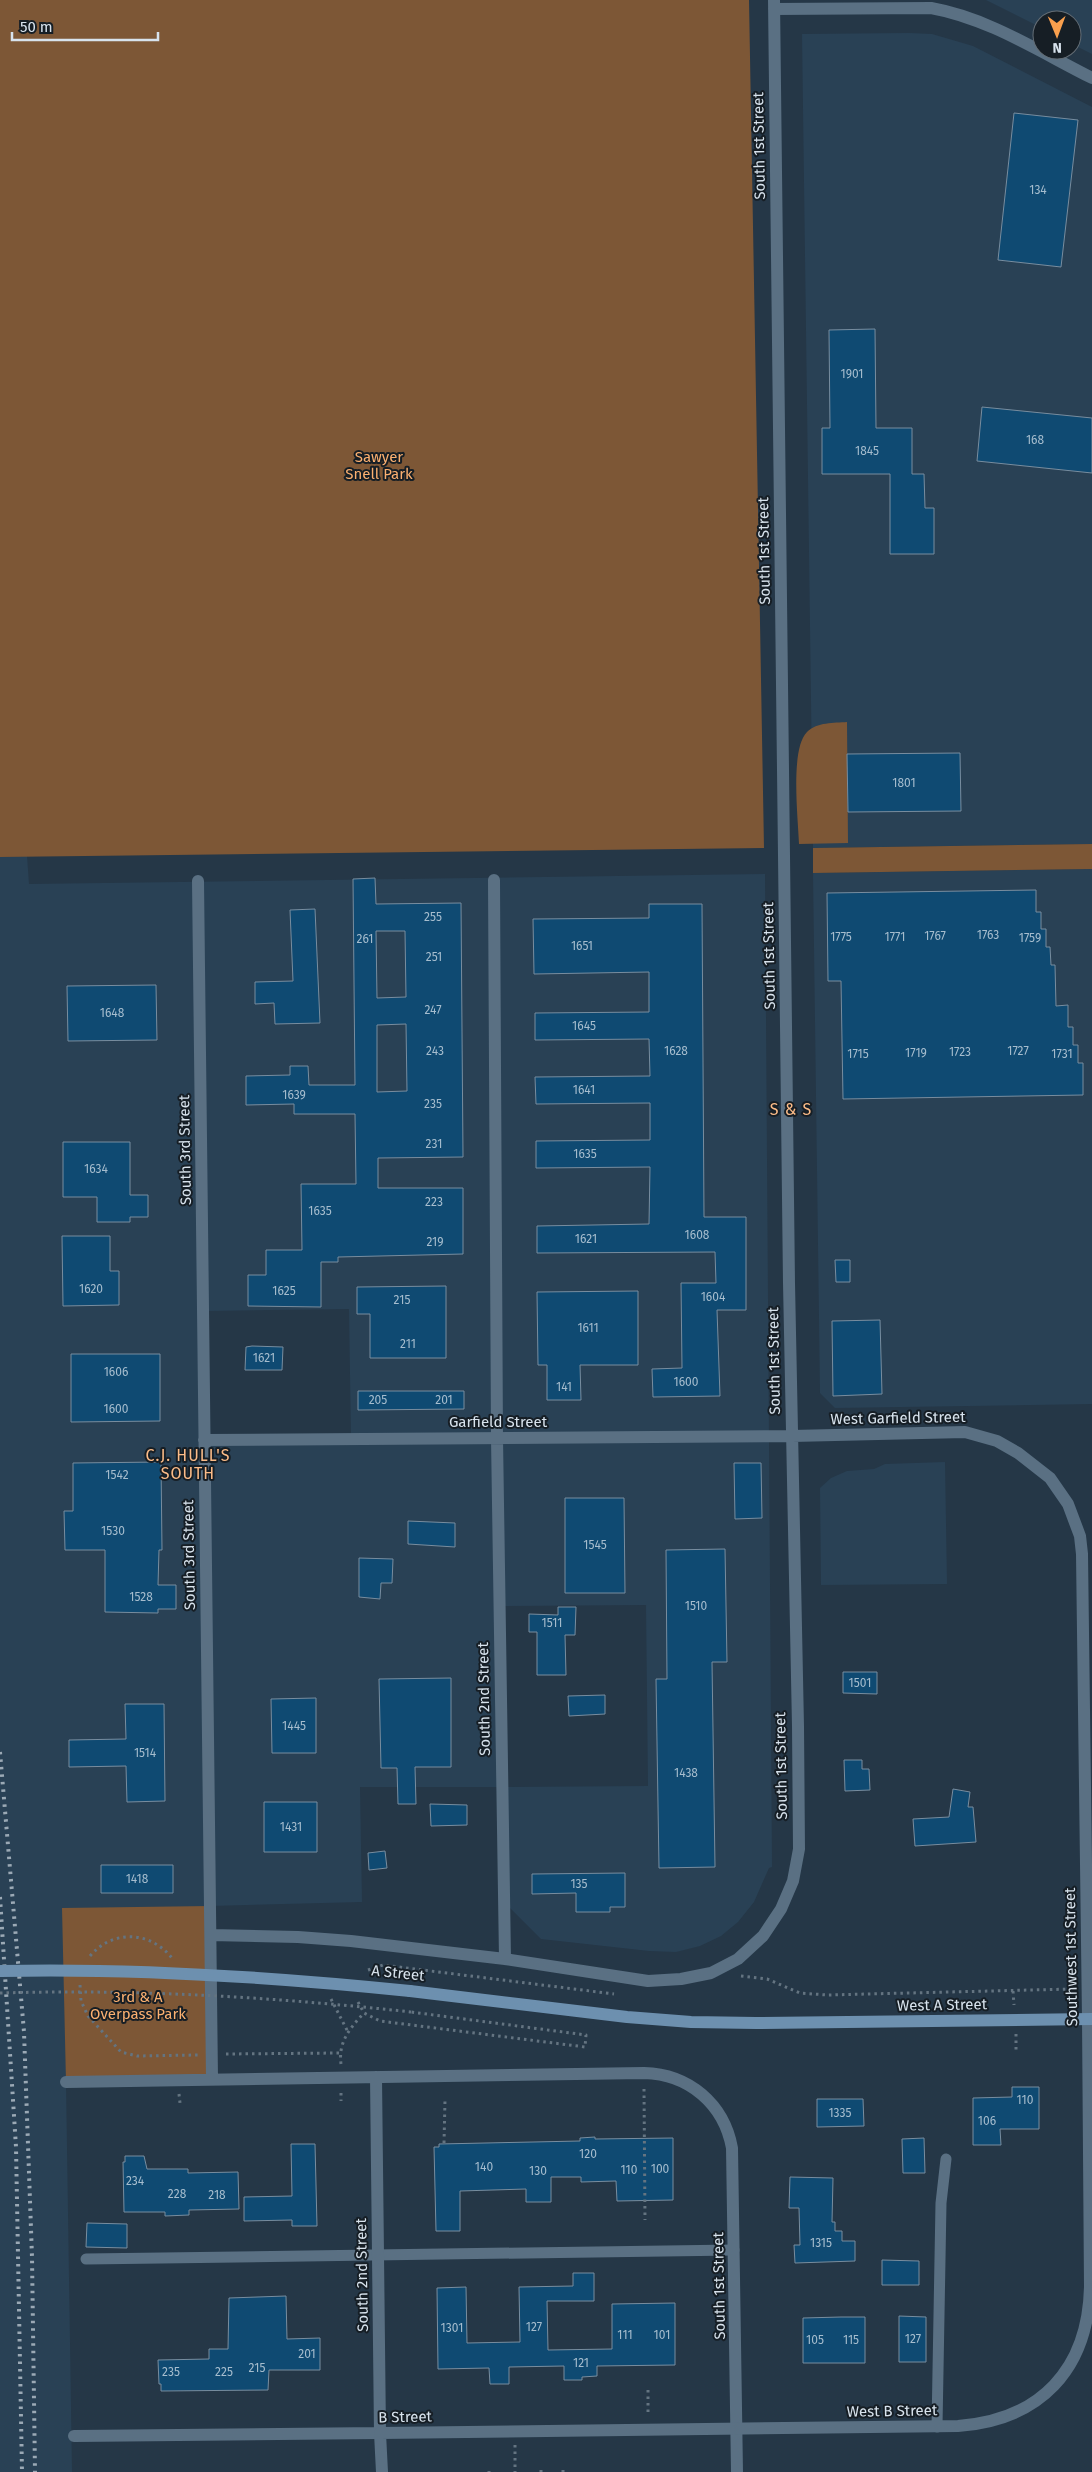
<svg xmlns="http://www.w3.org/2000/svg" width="1092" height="2472" viewBox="0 0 1092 2472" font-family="'Fira Sans',sans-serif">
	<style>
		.built { fill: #294155; fill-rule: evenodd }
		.green { fill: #7d5736 }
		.building { fill: #0f4a72; stroke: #788d9f; fill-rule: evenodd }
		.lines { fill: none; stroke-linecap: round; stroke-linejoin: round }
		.path { stroke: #647481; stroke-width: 3; stroke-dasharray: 2.5 4; stroke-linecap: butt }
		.service { stroke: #5a7083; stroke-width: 11 }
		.minor { stroke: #5a7083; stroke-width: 12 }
		.tertiary { stroke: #5a7083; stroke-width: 12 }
		.secondary { stroke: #6d90af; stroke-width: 12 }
		.rail { stroke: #9ba9b5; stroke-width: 4; stroke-dasharray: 2.5 5; stroke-linecap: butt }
		.path-bridge { stroke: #647481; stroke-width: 3; stroke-dasharray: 2.5 4; stroke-linecap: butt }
		.secondary-bridge { stroke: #6d90af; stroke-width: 12 }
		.labels { text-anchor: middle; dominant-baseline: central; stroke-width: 4; stroke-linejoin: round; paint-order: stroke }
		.number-label { font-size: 12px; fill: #a6bdce }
		.street-label { font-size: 15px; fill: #d8e3ed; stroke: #161e25 }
		.park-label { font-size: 15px; fill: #fbb070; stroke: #161e25 }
		.neighbourhood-label { font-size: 16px; letter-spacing: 1px; fill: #fcbc88; stroke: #161e25 }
	</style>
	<rect width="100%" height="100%" fill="#253747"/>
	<path class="built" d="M986 0H1092V54L1072 44V20H1042V28Z
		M909 33 932 34 973 46 1092 107V844L813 848 802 34Z
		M27 856 29 884 765 874 772 1867 769 1868 754 1902 738 1922 721 1936 700 1946 676 1952 649 1951 541 1939 504 1902 501 1787H360L362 1902 210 1906 66 2082 72 2472H0V857ZM349 1309 351 1439 204 1440 203 1311ZM646 1605 648 1786 502 1787 500 1606Z
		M1092 869V1404L835 1408 820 1393 813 873Z
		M945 1462 947 1584 821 1585 820 1488 831 1478 847 1471 874 1469 885 1464Z"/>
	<path class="green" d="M0 0H749L764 848 0 857Z
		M847 722 848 843 799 844C798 817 790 749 807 732 817 722 834 723 847 722Z
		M1092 844V869L813 873V848Z
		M210 1906 212 2079 66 2082 62 1908Z"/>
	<path class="building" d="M1014 113 1078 120 1061 267 998 260Z
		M875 329 876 428H912V474H924L925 508H934V554H890V474H822V428H830L829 330Z
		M982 407 1092 418V473L977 461Z
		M960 753 961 811 848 812 847 754Z
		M375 878 376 904 461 903 463 1157 378 1158V1188H463V1254L338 1257V1262H321V1307L248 1306V1275H266V1250H302L301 1184H356L355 1114H294V1104L246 1105V1076L290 1075V1066H308L309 1085H355L353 879ZM376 931H405L406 997 377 998ZM406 1024 407 1091 377 1092V1025Z
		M1036 890V912H1041V929H1046V947H1050L1051 965H1055L1056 1006 1068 1005V1027H1073V1045H1078V1063H1083V1095L843 1099 841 981H828L827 893Z
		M649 904H702L704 1217H746V1310H717L720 1396 653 1397 652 1369 682 1368 681 1283H716L715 1252 537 1253V1226L649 1224 650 1167 536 1168V1141L650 1140V1103L536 1104 535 1077 650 1076 649 1039 535 1040V1013L649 1012V972L534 974 533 919 649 918Z
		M315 909 320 1023 275 1024 274 1003 255 1004V982L293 981 290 910Z
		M156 985 157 1040 68 1041 67 986Z
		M63 1142H130V1195H148V1217H130V1222H97V1197H63Z
		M62 1236H110V1271H119V1305L63 1306Z
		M835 1260H850V1282H836Z
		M446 1286V1358H370V1314H357V1287Z
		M638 1291V1365H580L581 1400H547V1365H538L537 1292Z
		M880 1320 882 1394 833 1396 832 1321Z
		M252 1346 283 1347 282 1370H245L246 1347Z
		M71 1354H160V1421L71 1422Z
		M358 1391H464V1409L358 1410Z
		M161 1462 162 1550H159L158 1585H176V1609H158V1613L105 1612V1550H65L64 1511H73V1463Z
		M734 1463H761L762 1518 735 1519Z
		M565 1498H624L625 1593H565Z
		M408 1521 455 1523V1547L408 1544Z
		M725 1549 727 1662H712L715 1867 659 1868 656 1679H667L666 1550Z
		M359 1558 393 1559 392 1583H381L380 1599 359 1597Z
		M558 1607H576L575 1635H565L566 1675H537V1632H529V1614L558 1615Z
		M843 1672H877V1694L843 1693Z
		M451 1678V1767H415L416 1804H398L397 1768H381L379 1679Z
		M605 1695V1714L569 1716 568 1696Z
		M316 1698V1753H272L271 1699Z
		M125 1704H164L165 1801 127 1802 126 1766 69 1767V1740L126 1739Z
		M844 1760H862V1769H869L870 1790 845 1791Z
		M953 1789 970 1792 968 1807H973L976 1842 915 1846 913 1819 949 1817Z
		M264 1802H317V1852H264Z
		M430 1804 467 1805V1825L431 1826Z
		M385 1851 387 1868 369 1870 368 1853Z
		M101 1865H173V1893H101Z
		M625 1873V1907H610V1912H576V1893L532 1894V1874Z
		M1012 2087H1039V2129H1000L1001 2145H973V2098L1012 2097Z
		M817 2099H863L864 2126 817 2127Z
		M595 2137V2139L673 2138V2200L617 2201 616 2181 581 2182V2177H551V2202H526V2189L460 2191V2231H436L434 2147H439V2144L580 2141V2138Z
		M924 2138 925 2173H903L902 2139Z
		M291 2144H315L317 2226H292V2220L244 2221V2197L292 2196Z
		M125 2156H144L147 2169H188V2173L238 2172 239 2209 189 2210V2215L165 2216V2212H124L123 2162H125Z
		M790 2177 833 2178 832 2222H835V2231H842V2241H855V2261L795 2263 794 2245H800L799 2208H789Z
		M87 2223 127 2224V2248L86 2247Z
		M882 2260 919 2261V2285H882Z
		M573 2273H594V2301H547L548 2350 612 2349V2304L675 2303V2365L597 2366V2376L582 2377V2380H564V2366L509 2367V2384H490L489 2368 438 2369 437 2288 466 2287 467 2343 520 2342 519 2287 573 2286Z
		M286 2296 287 2339 320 2338V2370H269L268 2390 161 2391V2384H159L158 2360 209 2359V2349H228L229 2298Z
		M899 2316 926 2317V2362H899Z
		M841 2317H865V2363H803V2318Z"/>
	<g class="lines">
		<path class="path" d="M90 1956C113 1929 150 1931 172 1958
			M368 1970 383 1965 614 1994
			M741 1976 767 1979 800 1993 827 1995 1072 1989
			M80 1985 81 2001 88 2016 121 2052 137 2056 198 2055
			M1013 1991 1014 2005
			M331 1999 348 2032
			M358 2002 364 2013 380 2021 585 2047 586 2035 411 2012
			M1016 2034V2053
			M226 2054 340 2053
			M341 2064C338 2042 350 2028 364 2013
			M644 2089 645 2220
			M341 2093V2101
			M179 2094 180 2103
			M444 2143 445 2100
			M648 2390V2415
			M515 2445V2472
			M541 2470V2472
			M489 2471V2472
			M563 2472V2470"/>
		<path class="service" d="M86 2259 734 2250
			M937 2427 941 2203 946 2159"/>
		<path class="minor" d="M774 9 931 8C988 18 1040 52 1092 78
			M494 880 497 1438 505 1959
			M198 881 212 2079
			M204 1440 792 1436 965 1432 997 1441 1018 1453 1050 1478 1068 1504 1080 1536 1082 1554 1088 2019
			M211 1935 298 1937 351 1941 505 1959 648 1981 681 1979 711 1973 738 1959 763 1936 781 1909 793 1881 799 1849 798 1726 789 1283 774 0
			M66 2082 644 2073C689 2074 724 2104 732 2148L737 2472
			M74 2436 380 2433 376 2077"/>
		<path class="tertiary" d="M382 2472 380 2433 958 2426C1040 2420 1088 2370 1090 2287L1088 2019"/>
		<path class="secondary" d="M410 1991 627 2017 691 2022 756 2023 1092 2019"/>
		<path class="rail" d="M0 1752 24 2032 32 2257 35 2472
			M0 1897 16 2147 22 2472"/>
		<path class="path-bridge" d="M0 1993C137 1989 274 1997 411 2012"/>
		<path class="secondary-bridge" d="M0 1971C137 1968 273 1977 410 1991"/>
	</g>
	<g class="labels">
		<g class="number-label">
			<text x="1038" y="190">134</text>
			<text x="852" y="374">1901</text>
			<text x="1035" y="440">168</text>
			<text x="867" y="451">1845</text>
			<text x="904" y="783">1801</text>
			<text x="433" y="917">255</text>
			<text x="988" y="935">1763</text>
			<text x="935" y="936">1767</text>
			<text x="841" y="937">1775</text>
			<text x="895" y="937">1771</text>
			<text x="1030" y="938">1759</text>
			<text x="365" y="939">261</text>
			<text x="582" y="946">1651</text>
			<text x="434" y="957">251</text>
			<text x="433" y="1010">247</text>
			<text x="112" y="1013">1648</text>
			<text x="584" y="1026">1645</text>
			<text x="435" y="1051">243</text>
			<text x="676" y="1051">1628</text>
			<text x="1018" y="1051">1727</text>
			<text x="960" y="1052">1723</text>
			<text x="916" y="1053">1719</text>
			<text x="858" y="1054">1715</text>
			<text x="1062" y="1054">1731</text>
			<text x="584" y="1090">1641</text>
			<text x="294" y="1095">1639</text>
			<text x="433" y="1104">235</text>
			<text x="434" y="1144">231</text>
			<text x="585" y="1154">1635</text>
			<text x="96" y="1169">1634</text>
			<text x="434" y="1202">223</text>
			<text x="320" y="1211">1635</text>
			<text x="697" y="1235">1608</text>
			<text x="586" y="1239">1621</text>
			<text x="435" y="1242">219</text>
			<text x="91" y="1289">1620</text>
			<text x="284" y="1291">1625</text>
			<text x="713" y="1297">1604</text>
			<text x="402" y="1300">215</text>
			<text x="588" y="1328">1611</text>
			<text x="408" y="1344">211</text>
			<text x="264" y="1358">1621</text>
			<text x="116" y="1372">1606</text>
			<text x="686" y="1382">1600</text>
			<text x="564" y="1387">141</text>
			<text x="378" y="1400">205</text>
			<text x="444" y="1400">201</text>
			<text x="116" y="1409">1600</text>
			<text x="117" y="1475">1542</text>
			<text x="113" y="1531">1530</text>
			<text x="595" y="1545">1545</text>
			<text x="141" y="1597">1528</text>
			<text x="696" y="1606">1510</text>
			<text x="552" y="1623">1511</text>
			<text x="860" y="1683">1501</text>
			<text x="294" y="1726">1445</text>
			<text x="145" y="1753">1514</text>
			<text x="686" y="1773">1438</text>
			<text x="291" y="1827">1431</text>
			<text x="137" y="1879">1418</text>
			<text x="579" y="1884">135</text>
			<text x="1025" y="2100">110</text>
			<text x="840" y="2113">1335</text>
			<text x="987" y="2121">106</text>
			<text x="588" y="2154">120</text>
			<text x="484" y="2167">140</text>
			<text x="660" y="2169">100</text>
			<text x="629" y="2170">110</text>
			<text x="538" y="2171">130</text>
			<text x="135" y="2181">234</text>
			<text x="177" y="2194">228</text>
			<text x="217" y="2195">218</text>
			<text x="821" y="2243">1315</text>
			<text x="534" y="2327">127</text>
			<text x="452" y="2328">1301</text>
			<text x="625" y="2335">111</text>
			<text x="662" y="2335">101</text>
			<text x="913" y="2339">127</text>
			<text x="815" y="2340">105</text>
			<text x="851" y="2340">115</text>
			<text x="307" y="2354">201</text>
			<text x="581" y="2363">121</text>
			<text x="257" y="2368">215</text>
			<text x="171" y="2372">235</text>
			<text x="224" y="2372">225</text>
		</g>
		<g class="street-label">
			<text transform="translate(759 146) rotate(-91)">South 1st Street</text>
			<text transform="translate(764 551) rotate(-91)">South 1st Street</text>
			<text transform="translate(769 956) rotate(-91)">South 1st Street</text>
			<text transform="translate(185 1150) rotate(-91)">South 3rd Street</text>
			<text transform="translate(774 1361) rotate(-91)">South 1st Street</text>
			<text transform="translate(898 1418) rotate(-1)">West Garfield Street</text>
			<text x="498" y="1422">Garfield Street</text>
			<text transform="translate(189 1555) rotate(-91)">South 3rd Street</text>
			<text transform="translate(484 1699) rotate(-91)">South 2nd Street</text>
			<text transform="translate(781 1766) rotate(-91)">South 1st Street</text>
			<text transform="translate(1071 1957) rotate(-91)">Southwest 1st Street</text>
			<text transform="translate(398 1973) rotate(6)">A Street</text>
			<text transform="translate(942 2005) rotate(-1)">West A Street</text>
			<text transform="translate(362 2275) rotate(-91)">South 2nd Street</text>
			<text transform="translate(719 2286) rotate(-91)">South 1st Street</text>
			<text transform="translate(892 2411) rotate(-1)">West B Street</text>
			<text transform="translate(405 2417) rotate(-1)">B Street</text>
		</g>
		<g class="park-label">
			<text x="379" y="457">Sawyer<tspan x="379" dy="17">Snell Park</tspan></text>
			<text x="138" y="1997">3rd &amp; A<tspan x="138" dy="17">Overpass Park</tspan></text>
		</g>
		<g class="neighbourhood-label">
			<text x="791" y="1109">S &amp; S</text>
			<text x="188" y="1455">C.J. HULL'S<tspan x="188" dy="18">SOUTH</tspan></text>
		</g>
	</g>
	<g transform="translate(1057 35) rotate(179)"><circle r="24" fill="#161e25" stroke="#646d75"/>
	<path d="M0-4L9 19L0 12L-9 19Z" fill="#f99f4d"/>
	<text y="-8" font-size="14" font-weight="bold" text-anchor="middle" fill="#d8e3ed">N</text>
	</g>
	<path d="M12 32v8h146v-8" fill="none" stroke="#d8e3ed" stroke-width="2.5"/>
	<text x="20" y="32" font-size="15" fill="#d8e3ed" stroke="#161e25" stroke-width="4" paint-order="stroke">50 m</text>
</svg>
